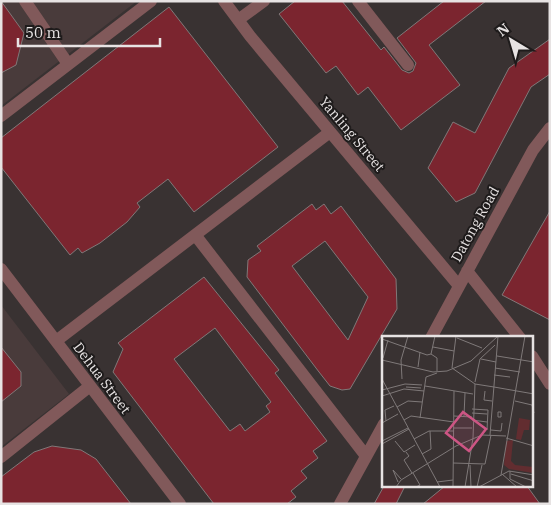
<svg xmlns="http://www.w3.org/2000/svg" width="551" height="505" viewBox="0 0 551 505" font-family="'IBM Plex Serif',serif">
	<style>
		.built { fill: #493b3b }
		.building { fill: #7b252f; stroke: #807878; fill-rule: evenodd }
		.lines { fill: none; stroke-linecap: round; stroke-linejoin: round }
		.minor { stroke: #81595a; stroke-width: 12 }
		.labels { text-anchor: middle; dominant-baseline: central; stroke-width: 4; stroke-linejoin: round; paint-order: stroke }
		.street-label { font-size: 14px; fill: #e7e3e3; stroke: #1e1b1b }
		.inset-road { fill: none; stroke: #7f7979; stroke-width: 1 }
		.view { fill: #cd5584; fill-opacity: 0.15; stroke: #cd5584; stroke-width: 2.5 }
		.inset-edge { fill: none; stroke: #e7e3e3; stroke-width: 2.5 }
	</style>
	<rect width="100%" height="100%" fill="#393232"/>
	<path class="built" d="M1 1H137L1 106Z
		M1 305 69 394 1 447Z"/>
	<path class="building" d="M1 1 24 33 16 65 1 73Z
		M295 1H342L381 50 384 47 402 70 409 73 413 71 416 63 397 38 444 1H486L429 45 460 85 401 130 368 87 358 95 336 66 326 73 279 14Z
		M169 7 278 147 194 212 168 179 137 203 140 207 127 222 100 243 82 253 78 248 70 255 1 167V138Z
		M550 39V74L531 87 475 193 456 202 428 168 453 122 475 133 509 68Z
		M312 204 316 210 324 204 331 214 341 206 396 279 397 309 350 389 342 390 330 386 319 372 247 277 248 260 261 251 257 246ZM325 241 368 297 348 340 292 266Z
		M550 211V320L502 295Z
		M204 277 279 370 275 373 327 441 313 451 318 458 301 471 307 478 291 491 296 497 287 504H214L113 372 123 349 118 343ZM215 328 271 402 266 406 270 412 245 431 240 424 230 431 174 359Z
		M1 347 21 372V386L1 402Z
		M52 446 81 450 96 459 131 504H1V477L34 452Z
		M384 486H405L396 504H374Z
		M445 486H527L540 504H423Z"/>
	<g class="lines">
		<path class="minor" d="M25 1 68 64
			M224 1 250 36 459 286
			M358 1 408 65
			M238 20 264 1
			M1 116 151 1
			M196 236 366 456
			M1 269 180 504
			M467 271 520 338
			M431 338 533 150 550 128
			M56 341 330 132
			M532 356 550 384
			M1 457 90 386
			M340 504 384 424"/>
	</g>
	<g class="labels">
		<g class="street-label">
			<text transform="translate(352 134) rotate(50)">Yanling Street</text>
			<text transform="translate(475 224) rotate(-61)">Datong Road</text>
			<text transform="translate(102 378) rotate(53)">Dehua Street</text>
		</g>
	</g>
	<g transform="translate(382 336)">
		<rect width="151" height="151" fill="#393232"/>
		<path d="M137 82 148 84 147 94H142L139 104 134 103ZM131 104 129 125 133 129 151 131V137L127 133 122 129 124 105Z" fill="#622d30"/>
		<path class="inset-road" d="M53 0 49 18 55 22V35M75 2 100 12M0 3 45 19 49 18M51 11 72 15M115 20 152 26M1 22 6 4M99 23 114 26M0 24 51 36 65 35 89 25 116 0M36 31 38 16M70 32 93 48 112 51M70 32 74 0M113 32 138 36M112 39 128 41M0 43 58 151M20 43 19 24 26 0M93 46 98 23 113 9M43 50 91 58M24 51 39 52M112 51 152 58M0 54 23 48 40 49M103 55 102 64 110 65M0 60 22 53 42 55M133 65 150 69 152 77M15 71 26 65 40 66M90 73 106 74 105 94M116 76H119V81H116ZM90 77 105 78M72 80 90 81M82 80 83 57M38 82 44 41 55 37M22 84 29 80 72 86M90 84 105 86M4 85 3 74 12 70M0 87 16 78M72 92H90M109 94 119 95 120 87M108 99 116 0M91 102 93 48M124 102 152 110M32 103 47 95H72M0 105 26 92M13 105 22 116 33 109M0 108 27 93M24 116 27 120 22 124 30 137M40 118 49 113 48 95M71 127 103 128 109 99M88 129 89 151M127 135 152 139M128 135V143L144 151M31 137 38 149 34 151M120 138 135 151M129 138 152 145M119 139 143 0M16 146 11 134 19 143M55 146 71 144M14 151 19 144 74 110 100 99 124 100M71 151 72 55M83 151 91 102M95 151 100 129M97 151 127 135"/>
		<path class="view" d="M81 76 104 93 87 115 64 97Z"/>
		<rect width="151" height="151" class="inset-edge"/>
	</g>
	<rect width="551" height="505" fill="none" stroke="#e7e3e3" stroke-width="5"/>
	<g transform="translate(511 40) rotate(322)" stroke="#1e1b1b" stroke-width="4" paint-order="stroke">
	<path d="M0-4L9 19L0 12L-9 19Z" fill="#e7e3e3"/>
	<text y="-8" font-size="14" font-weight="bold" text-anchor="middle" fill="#e7e3e3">N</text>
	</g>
	<path d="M18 38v8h142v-8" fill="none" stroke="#e7e3e3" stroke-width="2.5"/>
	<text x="25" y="38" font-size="15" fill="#e7e3e3" stroke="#1e1b1b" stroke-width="4" paint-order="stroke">50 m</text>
</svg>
